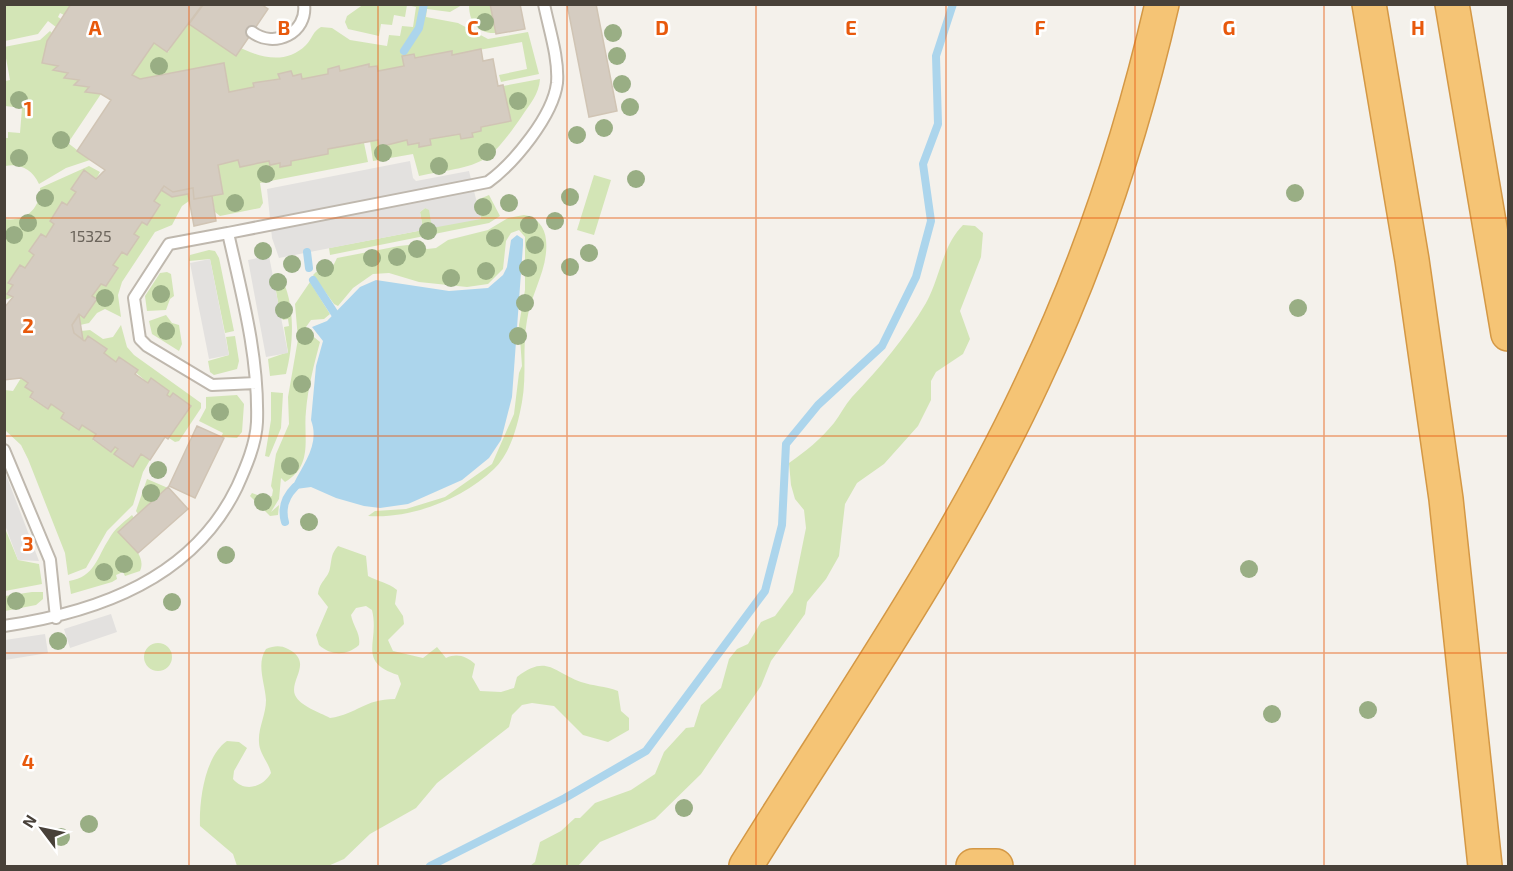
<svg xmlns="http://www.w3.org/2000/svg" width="1513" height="871" viewBox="0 0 1513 871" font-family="'Exo 2',sans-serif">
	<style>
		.green { fill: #d3e5b6 }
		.parking { fill: #e3e1df }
		.water { fill: #acd5ec }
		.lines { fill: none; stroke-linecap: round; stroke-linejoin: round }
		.stream { stroke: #acd5ec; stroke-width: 8 }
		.building { fill: #d5ccc1; stroke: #d0c4b4; stroke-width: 1.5 }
		.service-casing { stroke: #bfb8ae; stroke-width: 14 }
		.motorway-casing { stroke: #d49845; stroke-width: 36 }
		.service { stroke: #fff; stroke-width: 10 }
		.motorway { stroke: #f5c475; stroke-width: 33 }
		.tree { fill: #99ae84 }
		.grid { fill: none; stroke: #e8590c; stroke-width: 1.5; stroke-opacity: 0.55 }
		.labels { text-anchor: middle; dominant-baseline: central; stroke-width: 5; stroke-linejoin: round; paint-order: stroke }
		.number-label { font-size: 16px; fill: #6b645b }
		.grid-label { font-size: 20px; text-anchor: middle; font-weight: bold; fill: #e8590c; stroke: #fff; stroke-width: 5; stroke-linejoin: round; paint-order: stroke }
	</style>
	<rect width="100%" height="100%" fill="#f4f1eb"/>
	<path class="green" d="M364 4 462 5 450 12 427 9 426 17 458 23 488 39 528 32 539 74 501 82 499 75 527 69 522 42 452 55V52L415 58 402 56 404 66 378 71 377 66 369 67 368 65 340 71 339 66 328 69V74L302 79 301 74 293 76 291 71 279 74 280 79 254 83V87L229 92 223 63 140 79 132 75 154 43 168 52 189 19 232 48 235 45C257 57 285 66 306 45 312 39 313 31 321 27L332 28 350 40 387 46 389 35 400 36 402 26 413 27 416 7 407 5 405 17 394 15 392 25 381 24 379 36 348 29 345 22 347 16Z
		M4 5H71L64 15 60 13 58 17 61 19 56 27 48 21 38 34 5 41Z
		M469 5H490L496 33C477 34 469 21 469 5Z
		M50 31 52 33 47 41 42 63 58 66 53 70 68 73 64 78 79 80 74 85 89 87 85 92 101 94 68 143 90 160 66 168 39 184C32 169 20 163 5 166V138H8V132L20 133 22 108 5 106V81L10 80 4 47 40 40Z
		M540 79C539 94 530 104 522 116 485 170 480 164 419 176L413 154 373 161 370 141 378 140 379 147 407 140 408 145 419 143V147L431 145 430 139 460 134 461 139 472 137V133L481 131V127L510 121 503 86Z
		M364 143 368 162 260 183 263 203 260 208 220 216 215 212 212 196 223 194 218 165 238 160 240 167 269 161 270 165 280 163V167L291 165V161L328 154V149Z
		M89 166 100 172 96 179 83 171 71 189 76 192 67 205 62 203 50 220 54 224 46 237 41 234 29 251 34 255 25 268 20 265 8 282 13 285 7 294 13 297 5 300 4 219C26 222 40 209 40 188Z
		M594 175 611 180 594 235 577 230Z
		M161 190 172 197 188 194 189 201 182 206 172 225 155 232 122 282 118 295 121 317 105 309 97 313 89 323 80 325 79 314 84 317 97 299 92 296 101 284 106 286 118 269 113 265 142 222 147 224 160 206 154 201Z
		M489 195 500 216 489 223 330 255 329 248 423 230 420 212 425 208 481 218 477 200Z
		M524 215C537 217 545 227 546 240 549 268 531 293 527 320 522 347 527 375 522 402 518 424 511 453 494 469 463 499 411 519 368 516L375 511 406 509 445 497 492 464 514 414 519 373 522 366 519 325 525 290V237L519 230 511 233 506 241 503 269 488 284 467 287 419 282 389 273 373 274 353 288 338 306 334 304 313 275 316 272 326 273 331 270 337 258 399 246 417 244 427 249 436 248 448 240 488 230 508 218Z
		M963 225 975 226 983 233 981 257 960 311 970 339 963 354 936 372 931 381V400L918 426 884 464 857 483 845 504 839 556 826 579 807 602 805 614 771 661 761 686 701 774 655 819 600 842 578 866H530L535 862 540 842 561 831 575 818H580L595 803 631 790 655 774 664 752 686 728 694 727 701 705 721 688 729 659 737 649 748 644 761 622 775 616 793 592 806 528 804 510 795 499 791 485 789 463C805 452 821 439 834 423 840 415 845 405 852 397 879 369 906 337 926 303 940 278 942 246 963 225Z
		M209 250 215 251 219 258 234 331 225 333 210 259 189 261 190 255Z
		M167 272 171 274 174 296 170 299 166 310 147 311 145 296 160 273Z
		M279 273C296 302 294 342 286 374L270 376 268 359 288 352 284 327 289 326 288 319 283 320 280 314 273 274Z
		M310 282 330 314 324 319 311 320 306 327 309 333 320 342C314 365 308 387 306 411 303 436 314 466 285 482L281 478 279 499 271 512 279 505 278 515 270 516 250 496 252 493 266 498 272 496 273 490 271 486 276 454 289 424 288 397 298 339 295 304Z
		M166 315 172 323 179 325 182 344 179 351 152 334 149 321Z
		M121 325 127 347 134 355 201 403V408L179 441 175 442 169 438 190 405 173 393 170 397 167 395 169 391 151 378 148 383 119 358 116 362 104 353 106 348 88 337 85 341 83 339 81 331 90 330 103 339 113 337Z
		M235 336 239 361 237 369 214 375 210 372 208 361 229 355 226 337Z
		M21 378 28 383 25 387 33 392 30 398 48 409 51 404 64 413 61 418 79 430 82 425 96 434 93 440 111 452 115 447 118 449 115 454H141L150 460 143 472 133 505 107 531 86 568 68 575 65 553 28 459 21 445 5 430V390L13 391Z
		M271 392 283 393 281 428 269 457 265 456 271 420Z
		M237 395 244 404 242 432 237 438 221 437 223 433 199 421 206 408V397Z
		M147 479 168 488 138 514 136 511Z
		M132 515 134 518 119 532C128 542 147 555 140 571L125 576 123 572 116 575 117 579 112 582 71 594 69 581C95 577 97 557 109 539 114 529 124 522 132 515Z
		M4 526 18 560 39 564 42 584 5 591Z
		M338 546 366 556 368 576C379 582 387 582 397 590L395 604 403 616 404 624 388 640 393 651 423 658 437 647 446 658C457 653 466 656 475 664L472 677 480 691 501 692 514 688 517 677C547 654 553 672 581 682 593 686 605 686 618 691L621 711 629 718V730L608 742 583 735 554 706 532 703 522 705 512 715 509 727 437 783 416 808 370 834 344 859 328 866H237L233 854 200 826C199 800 205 756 227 741L239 742 247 748 234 771 233 779C245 793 263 787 271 773 269 763 259 753 259 742 258 728 266 715 266 700 265 683 256 664 266 649 274 646 280 645 288 649 314 662 289 680 295 695 300 706 319 712 330 718 358 714 364 699 395 699L401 684 398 675C356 661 380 643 372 610L366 606 356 608 351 615C353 626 361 634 359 645 347 656 331 656 319 645L316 635 328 607 318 594C320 580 328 579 330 568 332 558 331 554 338 546Z
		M32 592H43V599L36 605 5 611V596Z
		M144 657a14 14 0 1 1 28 0a14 14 0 1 1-28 0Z"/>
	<path class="parking" d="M410 161 413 178 416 181 469 171 481 219 432 228 429 210 425 208 420 212 423 230 279 258 272 238 267 189Z
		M269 256 288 353 266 357 248 260Z
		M210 259 229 355 209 359 190 263Z
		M5 472 39 561 18 560 5 525Z
		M111 614 117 632 70 648 64 629Z
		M45 634 48 653 5 660V640Z"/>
	<path class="water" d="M517 235 523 239V245L512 397 501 440 489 458 462 480 408 504 380 508 364 506 336 498 311 487 296 489 294 483C304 463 320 444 311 420L316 366 323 341 312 327 327 321 360 287 376 280 449 291 488 288 503 275 507 267 511 240Z"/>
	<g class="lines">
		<path class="stream" d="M404 51 419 28 424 4
			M307 252 309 268
			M313 280 335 314
			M285 522C281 508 285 497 295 487
			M430 866 565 798 646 751 765 591 782 525 786 444 818 405 882 346 916 277 931 221 923 164 938 124 936 56 953 4"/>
	</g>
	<path class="building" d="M71 4H203L167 52 154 43 132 75 140 79 224 63 229 92 254 87 253 83 280 79 278 74 291 71 293 76 301 74 302 79 328 74V69L339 66 340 71 369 64V67L377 66 378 71 404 66 402 56 414 54 415 58 452 51V55L481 49 483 61 493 59 498 86 503 85 511 121 481 127V131L472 133 473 137 461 139 460 134 430 139 431 145 419 147V143L408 145 407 140 379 147 378 140 328 149V154L291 161V165L280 167V163L270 165 269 161 240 167 238 160 218 165 223 194 194 199 193 188 173 192 164 186 154 201 160 205 147 225 142 222 134 234 139 237 127 255 122 252 113 265 118 268 106 286 101 284 92 296 97 299 84 318 79 314 72 325 74 333 85 341 88 336 107 349 104 353 116 362 119 357 138 370 135 374 148 383 151 378 169 391 167 395 170 397 173 393 191 406 168 439 165 437 150 460 141 454 133 467 114 454 118 449 115 447 111 452 93 439 96 434 82 425 79 430 61 418 64 413 51 404 48 409 30 397 33 392 25 387 28 383 21 378 4 380V308L13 297 7 294 13 285 8 283 20 265 25 268 34 255 29 251 41 234 46 237 54 224 50 221 62 202 67 205 76 192 71 189 84 170 96 179 105 170 77 151 111 100 101 94 85 92 89 87 74 85 79 80 64 78 68 73 53 70 58 66 42 63 47 41Z
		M261 4 268 9 236 56 189 24 203 5Z
		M490 4H520L525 29 496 34Z
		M567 4H596L617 111 589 117Z
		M164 186 173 192 193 188 194 199 212 196 216 221 194 226 188 194 172 197 161 190Z
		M79 315 83 340 74 333 72 325Z
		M197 426 224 438 195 498 169 486Z
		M168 487 188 509 138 553 118 532Z"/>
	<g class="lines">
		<defs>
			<path id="service" d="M252 32C274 49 308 33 304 4
				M228 233 169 244 134 298 140 339 147 346 212 385 256 383
				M4 450 50 560 56 618
				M4 626C99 612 193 578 237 487 246 467 256 444 257 422 259 357 242 295 228 233L488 182C514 163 553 116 557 83 559 58 549 29 544 4"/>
			<path id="motorway" d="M1369 4 1412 260 1446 499 1485 866
				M1452 4 1508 334
				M746 866C845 706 955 550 1034 379 1091 259 1132 134 1162 4
				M973 866H996"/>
		</defs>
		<use href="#service" class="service-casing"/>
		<use href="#motorway" class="motorway-casing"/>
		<use href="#service" class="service"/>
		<use href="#motorway" class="motorway"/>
	</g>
	<g class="tree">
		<circle cx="485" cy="22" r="9"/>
		<circle cx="613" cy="33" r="9"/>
		<circle cx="617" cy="56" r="9"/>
		<circle cx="159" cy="66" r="9"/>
		<circle cx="622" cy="84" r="9"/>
		<circle cx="19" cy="100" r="9"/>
		<circle cx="518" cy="101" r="9"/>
		<circle cx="630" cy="107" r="9"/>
		<circle cx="604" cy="128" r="9"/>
		<circle cx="577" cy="135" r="9"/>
		<circle cx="61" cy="140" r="9"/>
		<circle cx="487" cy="152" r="9"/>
		<circle cx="383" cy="153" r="9"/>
		<circle cx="19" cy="158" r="9"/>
		<circle cx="439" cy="166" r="9"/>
		<circle cx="266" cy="174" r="9"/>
		<circle cx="636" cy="179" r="9"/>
		<circle cx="1295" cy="193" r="9"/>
		<circle cx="570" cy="197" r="9"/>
		<circle cx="45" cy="198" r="9"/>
		<circle cx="235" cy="203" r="9"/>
		<circle cx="509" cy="203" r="9"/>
		<circle cx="483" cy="207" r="9"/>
		<circle cx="555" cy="221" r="9"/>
		<circle cx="28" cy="223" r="9"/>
		<circle cx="529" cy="225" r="9"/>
		<circle cx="428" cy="231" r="9"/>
		<circle cx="14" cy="235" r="9"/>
		<circle cx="495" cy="238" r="9"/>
		<circle cx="535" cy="245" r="9"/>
		<circle cx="417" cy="249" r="9"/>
		<circle cx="263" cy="251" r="9"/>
		<circle cx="589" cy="253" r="9"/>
		<circle cx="397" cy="257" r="9"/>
		<circle cx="372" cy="258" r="9"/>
		<circle cx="292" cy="264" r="9"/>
		<circle cx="570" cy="267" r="9"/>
		<circle cx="325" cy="268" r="9"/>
		<circle cx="528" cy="268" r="9"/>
		<circle cx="486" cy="271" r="9"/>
		<circle cx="451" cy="278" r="9"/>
		<circle cx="278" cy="282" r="9"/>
		<circle cx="161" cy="294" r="9"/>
		<circle cx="105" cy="298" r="9"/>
		<circle cx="525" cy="303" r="9"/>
		<circle cx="1298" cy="308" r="9"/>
		<circle cx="284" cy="310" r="9"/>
		<circle cx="166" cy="331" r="9"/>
		<circle cx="305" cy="336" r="9"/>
		<circle cx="518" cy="336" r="9"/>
		<circle cx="302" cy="384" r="9"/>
		<circle cx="220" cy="412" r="9"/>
		<circle cx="290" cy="466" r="9"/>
		<circle cx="158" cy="470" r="9"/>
		<circle cx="151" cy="493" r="9"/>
		<circle cx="263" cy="502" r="9"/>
		<circle cx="309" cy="522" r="9"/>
		<circle cx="226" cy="555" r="9"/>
		<circle cx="124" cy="564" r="9"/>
		<circle cx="1249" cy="569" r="9"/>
		<circle cx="104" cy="572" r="9"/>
		<circle cx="16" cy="601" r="9"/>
		<circle cx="172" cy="602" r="9"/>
		<circle cx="58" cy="641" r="9"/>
		<circle cx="1368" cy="710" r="9"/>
		<circle cx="1272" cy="714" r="9"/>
		<circle cx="684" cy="808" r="9"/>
		<circle cx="89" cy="824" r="9"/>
		<circle cx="61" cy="837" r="9"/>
	</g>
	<path class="grid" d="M189 4V866M378 4V866M567 4V866M756 4V866M946 4V866M1135 4V866M1324 4V866M4 218H1508M4 436H1508M4 653H1508"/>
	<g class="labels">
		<g class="number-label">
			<text x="91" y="235">15325</text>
		</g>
	</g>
	<g class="grid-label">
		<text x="95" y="35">A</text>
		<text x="284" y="35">B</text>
		<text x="473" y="35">C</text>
		<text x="662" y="35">D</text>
		<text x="851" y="35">E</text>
		<text x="1040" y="35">F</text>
		<text x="1229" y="35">G</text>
		<text x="1418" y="35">H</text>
		<text x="28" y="116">1</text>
		<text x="28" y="333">2</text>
		<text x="28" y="551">3</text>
		<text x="28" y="769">4</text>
	</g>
	<rect width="1513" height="871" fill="none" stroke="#484139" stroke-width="12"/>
	<g transform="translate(42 829) rotate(302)" stroke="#ffffff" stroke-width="4.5" paint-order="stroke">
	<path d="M0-4.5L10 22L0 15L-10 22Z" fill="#484139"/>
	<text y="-9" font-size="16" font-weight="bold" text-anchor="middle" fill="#484139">N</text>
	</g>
</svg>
